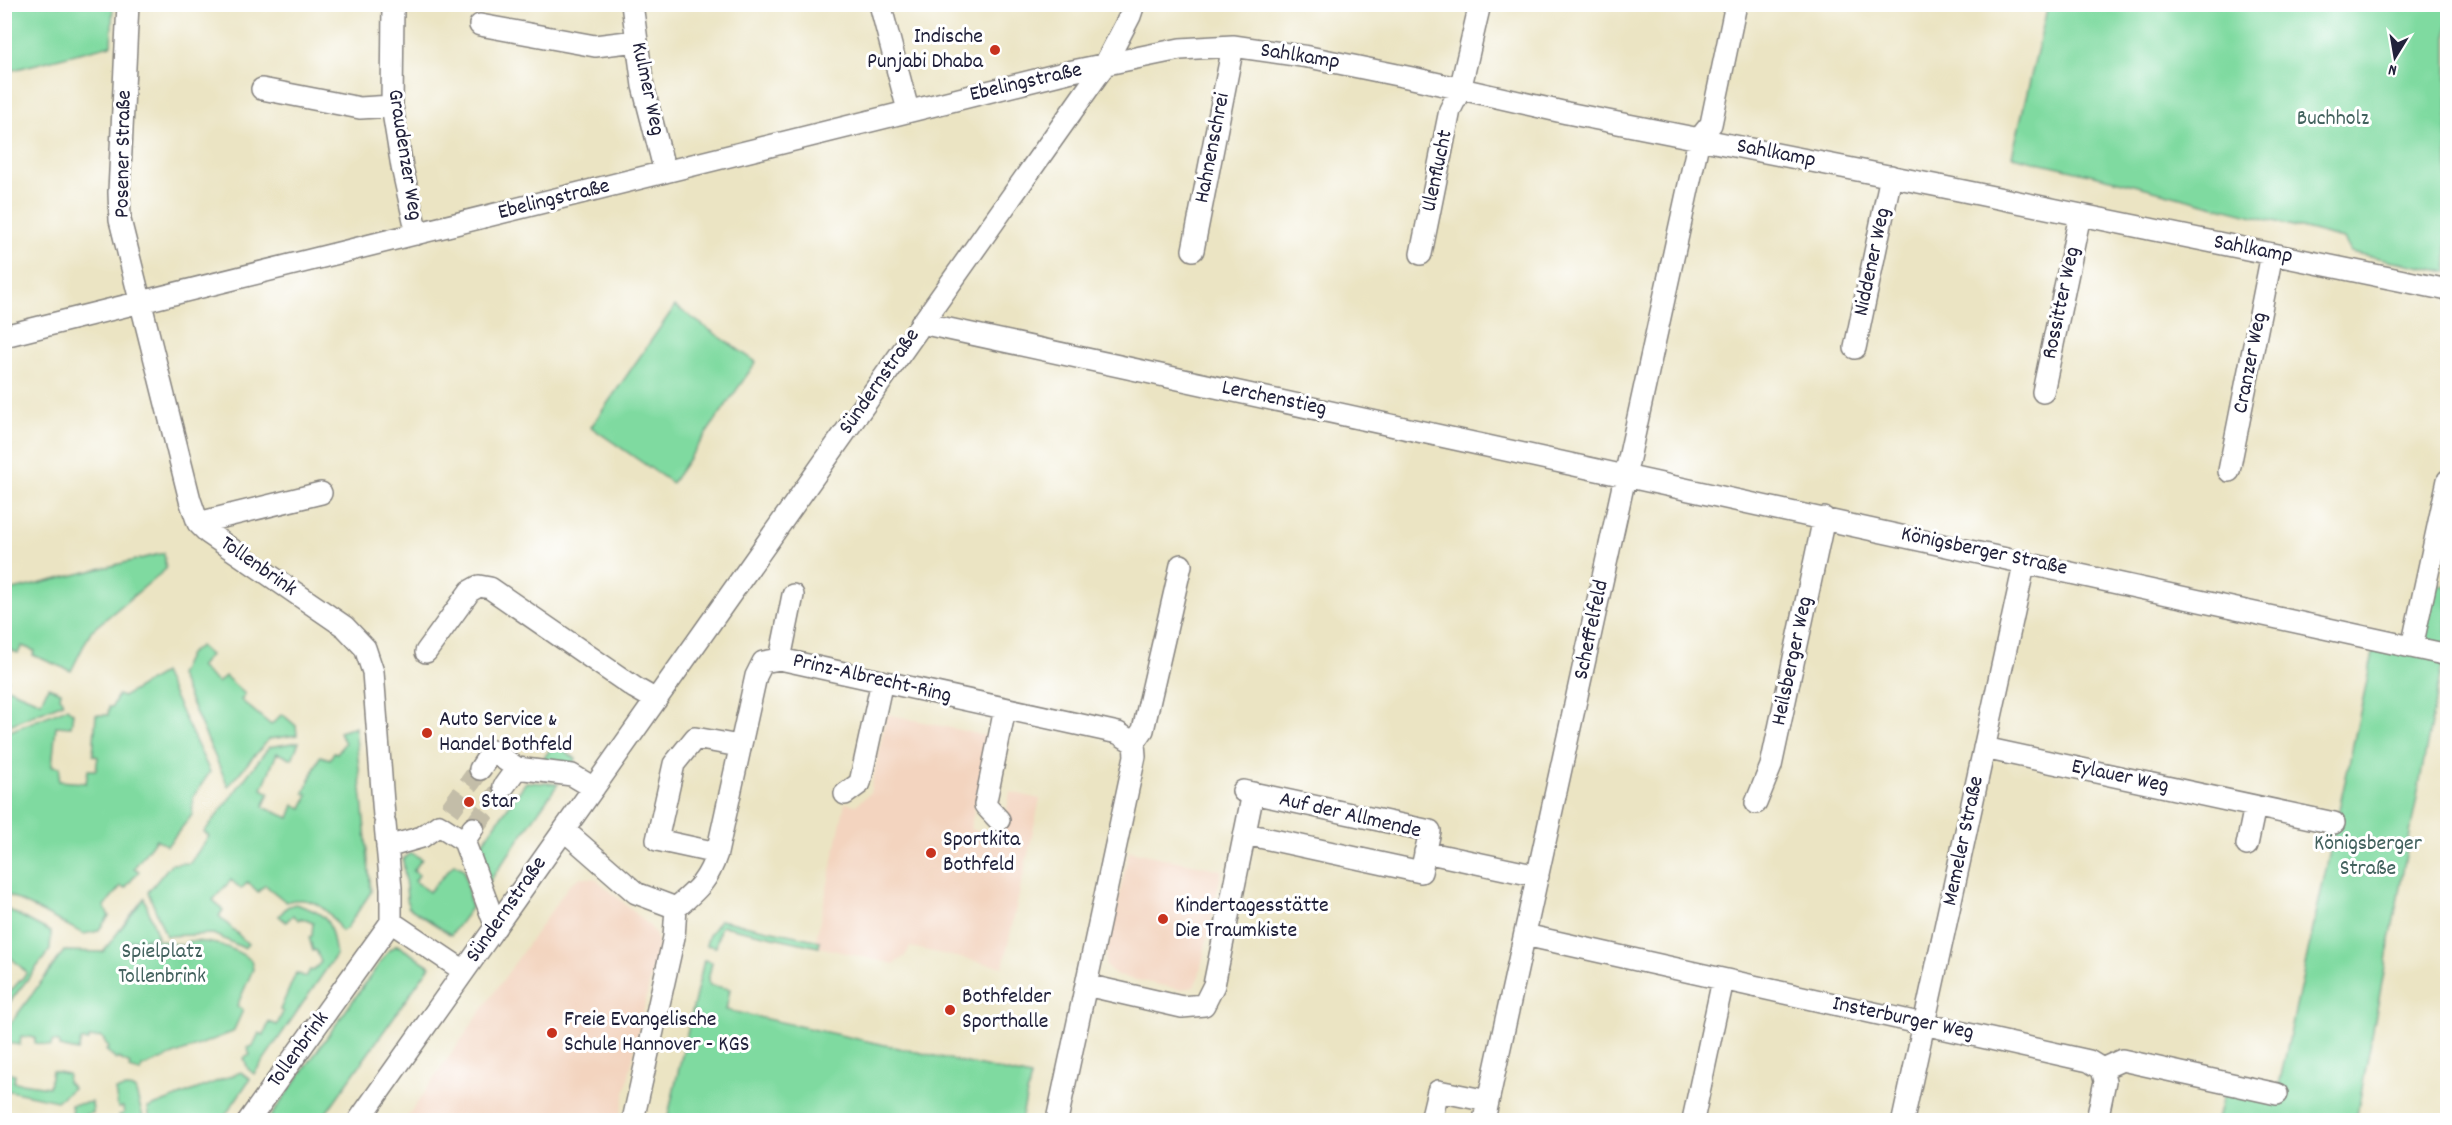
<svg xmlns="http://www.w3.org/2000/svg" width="2452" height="1125" viewBox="0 0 2452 1125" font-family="Dekko,sans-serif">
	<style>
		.built { fill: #f3d4bf }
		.green { fill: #7fdaa0; stroke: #507e6e; stroke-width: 1.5 }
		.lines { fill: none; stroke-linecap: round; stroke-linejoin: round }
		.minor-tunnel { stroke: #c3bda8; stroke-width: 21; stroke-dasharray: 21 10; stroke-linecap: butt }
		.minor-casing { stroke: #86837f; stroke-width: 24 }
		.minor { stroke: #fff; stroke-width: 21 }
		.poi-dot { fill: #c8321e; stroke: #fff; stroke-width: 2 }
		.labels { text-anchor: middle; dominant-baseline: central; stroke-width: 6; stroke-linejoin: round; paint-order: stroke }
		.poi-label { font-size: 22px; fill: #22223b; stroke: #fff; text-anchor: start }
		.street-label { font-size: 22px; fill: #22223b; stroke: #fff }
		.park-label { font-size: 22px; fill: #43625e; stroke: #fff }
	</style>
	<rect width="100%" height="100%" fill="#fff"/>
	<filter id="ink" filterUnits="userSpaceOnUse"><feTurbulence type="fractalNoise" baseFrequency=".0167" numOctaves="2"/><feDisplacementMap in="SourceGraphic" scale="12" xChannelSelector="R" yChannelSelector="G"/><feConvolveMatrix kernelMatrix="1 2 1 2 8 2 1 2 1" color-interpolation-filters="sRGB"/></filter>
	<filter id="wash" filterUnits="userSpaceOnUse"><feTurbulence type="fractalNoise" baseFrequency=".008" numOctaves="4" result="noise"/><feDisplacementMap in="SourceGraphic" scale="24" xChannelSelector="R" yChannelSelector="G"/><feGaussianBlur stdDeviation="1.35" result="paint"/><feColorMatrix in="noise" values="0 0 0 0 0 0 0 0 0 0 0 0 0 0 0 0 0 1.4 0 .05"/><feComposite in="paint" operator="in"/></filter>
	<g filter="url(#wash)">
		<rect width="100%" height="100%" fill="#ebe4c3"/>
		<path class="built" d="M887 714 991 737 970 829 1002 836 1010 792 1040 799 1003 967 910 947 905 956 894 964 819 947 820 941 816 940 845 803 856 805 870 793Z
			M1129 851 1222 870 1199 976 1194 986 1189 988 1179 989 1123 977 1116 975 1106 966 1105 959Z
			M581 877 596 879 649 925 656 935 658 945 619 1120H405L570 884Z"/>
		<path class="green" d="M5 4 113 5 111 45 5 72Z
			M2048 5H2447V272L2350 252 2343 239 2115 180 2012 156Z
			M675 306 756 362 672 483 591 427Z
			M164 553 166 569 91 631 71 671 33 655 35 651 22 646 18 653 5 648V592Z
			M2425 583 2447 586V655L2444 654 2356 1120H2217L2225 1087 2278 1090 2376 639 2412 647Z
			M200 646 210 655 200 667 218 683 225 676 245 694 241 700 271 725 282 714 296 726 297 735 269 739 228 786 179 675 189 654Z
			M163 673 210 772 193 797 192 815 167 846 156 839 134 868 139 871 125 888 121 886 104 906 109 916 98 931 84 934 5 893 4 799 7 793 4 791 5 733 67 708 73 713 71 727 56 726 52 766 60 767 59 781 86 783 88 770H96L98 757 93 755 96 715H108L109 707H112L118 695 123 697Z
			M4 679 8 680 5 687 41 702 48 687 61 692 60 696 63 703 5 727Z
			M355 727 371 892 346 929 341 931C330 909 311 894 286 902L265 885 258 892 248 882 241 889 231 880 213 900 223 910 219 916 248 944 244 948 213 934 166 936 148 892 171 864 190 863 209 836 204 832 269 747 299 742 292 759 277 753 262 789 269 793 263 807 289 818 294 805 302 808 308 795 304 793 320 756 330 759 334 752 337 753 345 743 339 732Z
			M554 744 576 759 573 763 541 762Z
			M526 782 558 784 487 885 480 846Z
			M411 853 422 859 413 871 419 875 415 881 429 892 454 864 464 869 471 908 451 935 408 907 403 859Z
			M144 898 158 937 126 941 158 940 184 946 188 941C212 941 231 946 251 960L253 969 237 1006 243 1010 233 1032 142 1067 141 1072 129 1069 130 1064 118 1058 116 1060 106 1050 109 1048 102 1037 89 1038V1041L81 1040 78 1051 59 1047V1042L52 1041 51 1046 35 1043V1038L21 1036 20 1045 6 1043 5 1051V1031L64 951 103 952Z
			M295 904C330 915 330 920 336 955L254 1074 248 1069 244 1058 250 1055 247 1048 253 1046 259 1033 264 1035 269 1022 277 1025 283 1012 280 1010 296 973 306 977 310 970 313 971 321 962 316 950 313 951 309 937 312 936 313 923 301 918 299 920 293 915 286 922 279 916 287 907Z
			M5 908 51 932 50 950 6 1007 5 997 27 973 5 952Z
			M720 920 820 941 819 947 723 926 720 928 716 947 706 945 709 935Z
			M397 945 430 966 321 1120H268L389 950Z
			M704 960 712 962 708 981 710 985 730 989 726 1010 1031 1077 1021 1120H667Z
			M52 1071 68 1074 67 1082 73 1088 57 1101 5 1090V1072L15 1074 14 1082 49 1087Z
			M241 1072 250 1079 222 1120H150L148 1108Z
			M127 1088 135 1089 144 1120H120L119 1115 124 1114 123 1107 118 1108 115 1090Z
			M92 1102 93 1113 77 1116V1120H73L71 1105Z"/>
	</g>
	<g filter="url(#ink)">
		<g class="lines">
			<path class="minor-tunnel" d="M450 810 480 769
				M473 828 504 786"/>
			<defs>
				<path id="minor" d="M128 4 119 192 120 220 190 500 198 523 208 533 345 627 365 648 373 672 384 816
					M393 4 392 106 402 167 417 234
					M632 4 643 86 665 172
					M880 4 908 110
					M480 25 595 46 636 41
					M262 89 360 108 392 106
					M1193 250 1233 46
					M1421 254 1450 110 1460 90 1480 4
					M921 323 2448 655
					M4 336 1068 72 1180 49 1233 46 1309 57 1417 79 1567 113 1944 187 2448 290
					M1855 348 1891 176
					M2043 392 2080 215
					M2229 471 2272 254
					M198 523 321 493
					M2412 647 2448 480
					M426 652 470 591 479 586 490 588 635 688 656 700
					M780 659 793 595
					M1134 743 1143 730 1181 565
					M1984 748 2334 823
					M480 769 492 751 517 768
					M504 786 517 768 572 775 594 788
					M1243 791 1430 831 1421 872 1246 834
					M845 794 860 783 882 681
					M1756 803 1771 766 1824 518
					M999 820 985 805 1005 709
					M385 824 391 888V922
					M473 828 464 841 496 927
					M564 830 636 893 676 908
					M2247 845 2255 806
					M387 847 422 837 439 825 464 841
					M1425 852 1538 876
					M717 853 657 840 674 764 695 738 739 746
					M1525 935 2089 1061 2102 1069
					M1086 985 1182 1007 1204 1005 1214 985 1253 793
					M2102 1069 2122 1060 2277 1094
					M249 1120 391 922 464 971
					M359 1120 1104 66 1130 16 1134 4
					M633 1120 674 937 676 908C698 889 708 881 717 853L756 676 763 662 780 659 1118 733 1134 743 1135 756 1057 1120
					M1431 1120 1438 1091 1488 1101
					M1484 1120 1699 139 1711 124 1736 4
					M1693 1120 1723 980
					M1903 1120 2025 561
					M2097 1120 2105 1081 2102 1069"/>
			</defs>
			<use href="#minor" class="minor-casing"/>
			<use href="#minor" class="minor"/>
		</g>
	</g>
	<g class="poi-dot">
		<circle cx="995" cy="50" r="6"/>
		<circle cx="427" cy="733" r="6"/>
		<circle cx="469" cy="802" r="6"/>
		<circle cx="931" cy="853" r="6"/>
		<circle cx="1163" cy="919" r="6"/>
		<circle cx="950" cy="1010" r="6"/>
		<circle cx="552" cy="1033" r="6"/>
	</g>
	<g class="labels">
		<g class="poi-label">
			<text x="983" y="37" text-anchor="end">Indische<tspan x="983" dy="25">Punjabi Dhaba</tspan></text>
			<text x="439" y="720">Auto Service &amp;<tspan x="439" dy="25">Handel Bothfeld</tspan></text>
			<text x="481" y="802">Star</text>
			<text x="943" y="840">Sportkita<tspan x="943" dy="25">Bothfeld</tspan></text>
			<text x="1175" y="906">Kindertagesstätte<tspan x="1175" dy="25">Die Traumkiste</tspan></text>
			<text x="962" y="997">Bothfelder<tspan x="962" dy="25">Sporthalle</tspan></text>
			<text x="564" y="1020">Freie Evangelische<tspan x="564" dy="25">Schule Hannover - KGS</tspan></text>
		</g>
		<g class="street-label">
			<text transform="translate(1300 57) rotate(9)">Sahlkamp</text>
			<text transform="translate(1026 83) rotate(-13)">Ebelingstraße</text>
			<text transform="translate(647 89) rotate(78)">Kulmer Weg</text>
			<text transform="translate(1213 148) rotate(-79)">Hahnenschrei</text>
			<text transform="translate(124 154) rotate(-89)">Posener Straße</text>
			<text transform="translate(1776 154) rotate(11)">Sahlkamp</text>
			<text transform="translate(404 155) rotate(81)">Graudenzer Weg</text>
			<text transform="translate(1438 171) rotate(-78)">Ulenflucht</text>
			<text transform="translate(554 200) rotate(-14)">Ebelingstraße</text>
			<text transform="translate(2253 250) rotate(11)">Sahlkamp</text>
			<text transform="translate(1873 262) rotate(-78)">Niddener Weg</text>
			<text transform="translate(2062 303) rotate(-78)">Rossitter Weg</text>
			<text transform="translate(2251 363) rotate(-79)">Cranzer Weg</text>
			<text transform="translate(880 382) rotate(-55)">Sündernstraße</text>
			<text transform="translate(1274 399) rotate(12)">Lerchenstieg</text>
			<text transform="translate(1984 552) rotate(12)">Königsberger Straße</text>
			<text transform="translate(258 567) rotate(35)">Tollenbrink</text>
			<text transform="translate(1592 630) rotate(-78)">Scheffelfeld</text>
			<text transform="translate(1793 661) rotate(-78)">Heilsberger Weg</text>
			<text transform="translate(872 679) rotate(13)">Prinz-Albrecht-Ring</text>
			<text transform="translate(2120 777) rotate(12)">Eylauer Weg</text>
			<text transform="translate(1350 816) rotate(13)">Auf der Allmende</text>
			<text transform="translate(1964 841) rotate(-78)">Memeler Straße</text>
			<text transform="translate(507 910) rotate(-55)">Sündernstraße</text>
			<text transform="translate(1903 1019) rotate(12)">Insterburger Weg</text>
			<text transform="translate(299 1050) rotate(-54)">Tollenbrink</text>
		</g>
		<g class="park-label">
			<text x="2333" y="119">Buchholz</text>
			<text x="2368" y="844">Königsberger<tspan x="2368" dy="25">Straße</tspan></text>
			<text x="162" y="952">Spielplatz<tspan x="162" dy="25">Tollenbrink</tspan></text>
		</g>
	</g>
	<rect width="2452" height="1125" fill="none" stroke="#fff" stroke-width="24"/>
	<g transform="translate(2395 57) rotate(191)" stroke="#ffffff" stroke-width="4.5" paint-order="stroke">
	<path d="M0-4.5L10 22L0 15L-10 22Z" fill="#22223b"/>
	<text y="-9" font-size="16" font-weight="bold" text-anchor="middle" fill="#22223b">N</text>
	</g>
</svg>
